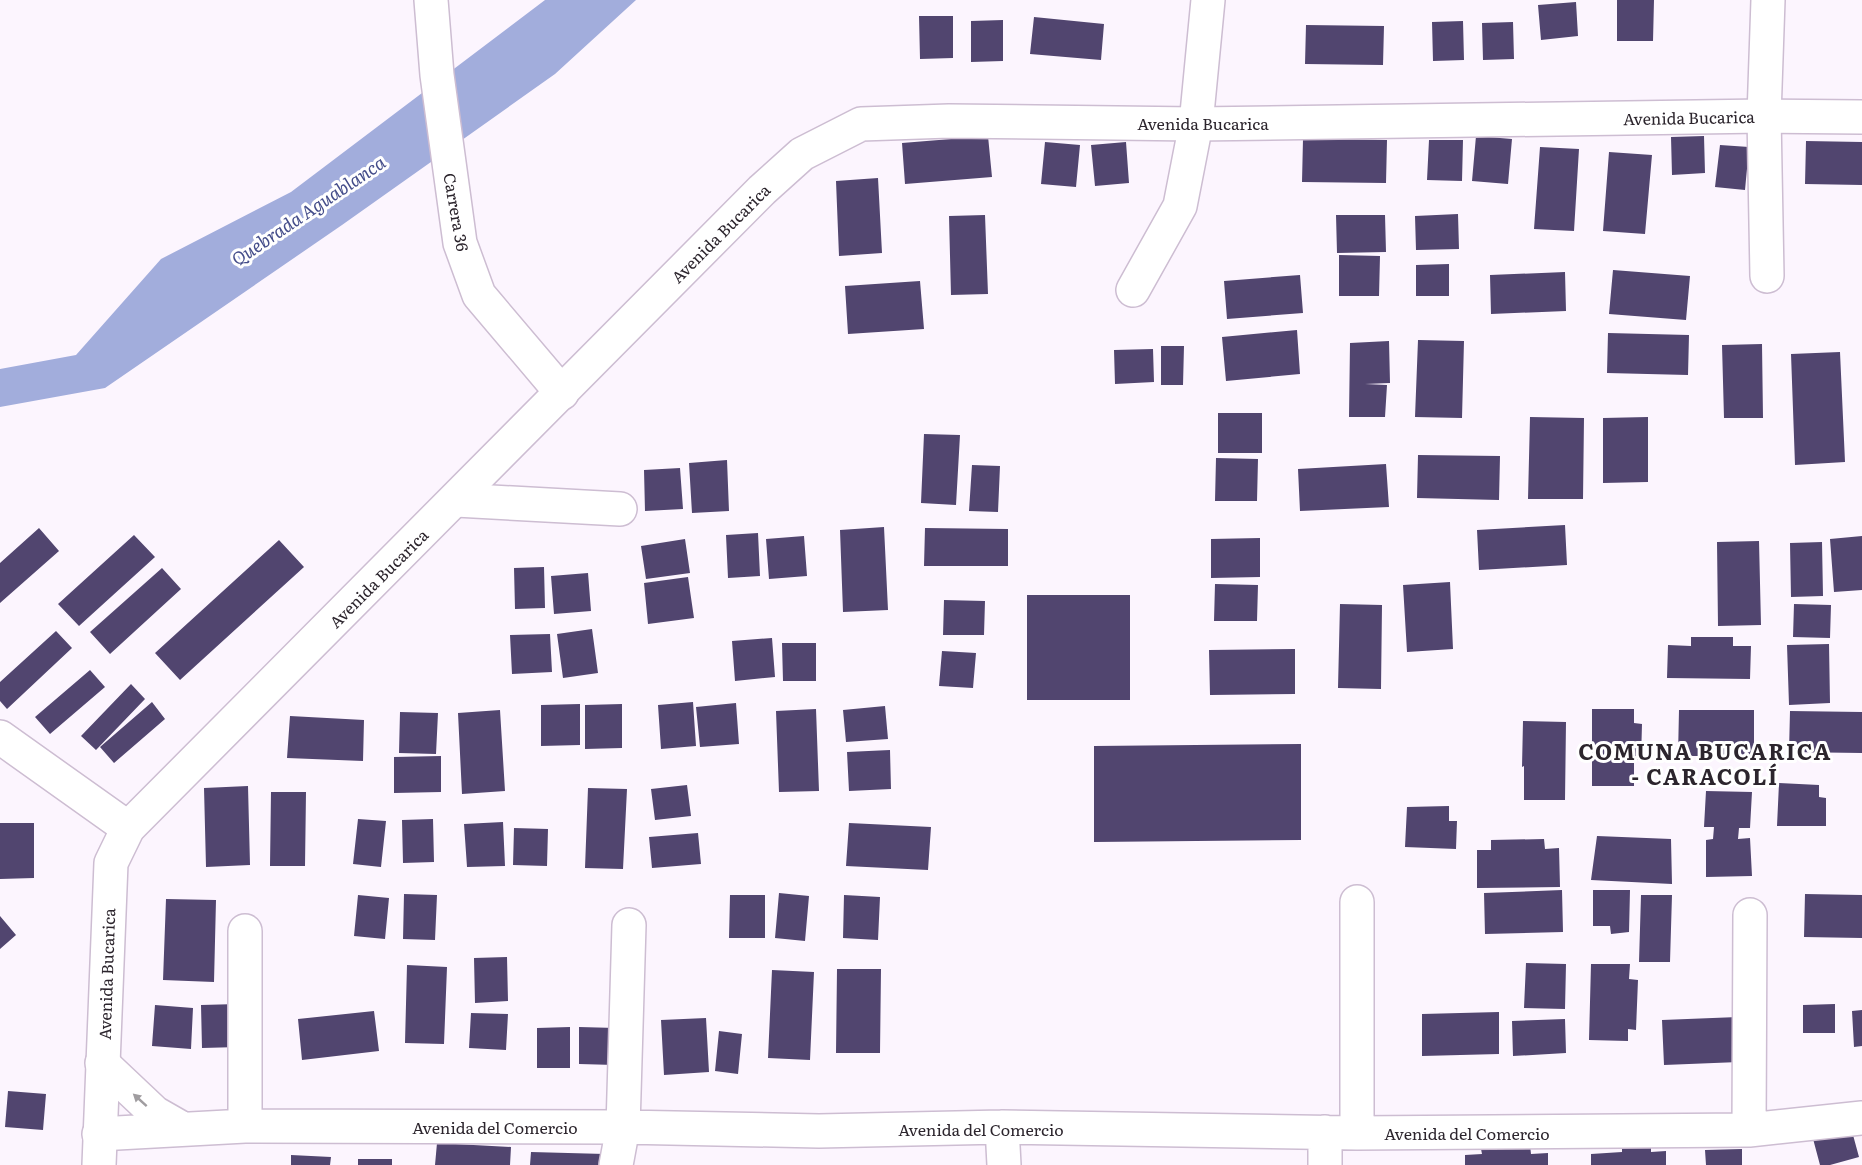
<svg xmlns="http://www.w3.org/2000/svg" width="1862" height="1165" viewBox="0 0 1862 1165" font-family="Literata,serif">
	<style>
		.water { fill: #a2addc }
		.building { fill: #51456f }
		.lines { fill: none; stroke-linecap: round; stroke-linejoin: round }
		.minor-casing { stroke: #cdbdd2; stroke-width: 36 }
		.major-casing { stroke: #cdbdd2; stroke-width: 36 }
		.minor { stroke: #fff; stroke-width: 33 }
		.major { stroke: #fff; stroke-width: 33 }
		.oneway { fill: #a09da0 }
		.labels { text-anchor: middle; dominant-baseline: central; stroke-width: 6; stroke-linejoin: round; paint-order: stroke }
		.street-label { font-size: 16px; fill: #2c252d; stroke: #fff }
		.water-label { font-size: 18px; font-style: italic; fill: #444d8a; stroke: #fff }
		.district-label { font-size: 22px; font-weight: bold; letter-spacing: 1.5px; fill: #2c252d; stroke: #fff }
	</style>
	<rect width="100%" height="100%" fill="#fcf5fe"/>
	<path class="water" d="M545 0H636L555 74 342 225 105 388 0 407V369L76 355 161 259 291 192Z"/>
	<path class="building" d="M1617 0H1654L1653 41H1617Z
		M1576 2 1578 36 1541 40 1538 5Z
		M919 16H953V58L920 59Z
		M1034 17 1104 24 1101 60 1030 54Z
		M1003 20V61L971 62V21Z
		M1463 21 1464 60 1433 61 1432 22Z
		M1513 22 1514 59 1483 60 1482 23Z
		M1306 25 1384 26 1383 65 1305 64Z
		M988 136 992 177 905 184 902 143Z
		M1476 136 1512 139 1508 184 1472 181Z
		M1704 136 1705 173 1672 175 1671 137Z
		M1303 139 1387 140 1386 183 1302 182Z
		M1429 140H1463L1462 181 1427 180Z
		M1806 141 1862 142V185L1805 184Z
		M1045 142 1080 145 1076 187 1041 184Z
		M1126 142 1129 183 1095 186 1091 145Z
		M1720 145 1749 147 1745 190 1715 187Z
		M1540 147 1579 149 1574 231 1534 229Z
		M1609 152 1652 155 1645 234 1603 231Z
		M878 178 882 253 839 256 836 181Z
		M1458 214 1459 249 1416 250 1415 216Z
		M985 215 988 294 951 295 949 216Z
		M1336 215H1385L1386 252 1337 253Z
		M1339 255 1380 256 1379 296H1339Z
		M1449 264V296H1416V265Z
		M1613 270 1690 276 1686 320 1609 314Z
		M1565 272 1566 311 1491 314 1490 275Z
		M1300 275 1303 313 1227 319 1224 281Z
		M920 281 924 329 848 334 845 286Z
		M1297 330 1300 374 1226 381 1222 337Z
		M1608 333 1689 335 1688 375 1607 373Z
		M1418 340 1464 341 1462 418 1415 417Z
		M1389 341 1390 383 1365 384 1387 385 1385 417H1349L1350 343Z
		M1762 344 1763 418H1724L1722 345Z
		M1161 346H1184L1183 385H1161Z
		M1153 349 1154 382 1115 384 1114 350Z
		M1840 352 1845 462 1795 465 1791 354Z
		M1218 413H1262V453H1218Z
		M1530 417 1584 418 1583 499H1528Z
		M1648 417V482L1603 483V418Z
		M924 434 960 435 956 505 921 503Z
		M1418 455 1500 456 1499 500 1417 498Z
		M1216 458 1258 459 1257 501H1215Z
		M727 460 729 511 692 513 689 463Z
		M1386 464 1389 507 1300 511 1298 469Z
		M972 465 1000 466 998 512 969 511Z
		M680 468 683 509 645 511 644 470Z
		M1565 525 1567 565 1479 570 1477 530Z
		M884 527 888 610 843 612 840 530Z
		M39 528 59 551 0 603V563Z
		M925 528 1008 529V566H924Z
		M758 533 760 576 728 578 726 535Z
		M134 535 155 557 79 626 58 604Z
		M804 536 807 576 769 579 766 539Z
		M1862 536V590L1834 592 1830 539Z
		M1260 538V577L1211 578V539Z
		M685 539 690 573 646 579 641 546Z
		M279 540 304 567 180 680 155 653Z
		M1759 541 1761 625 1718 626 1717 542Z
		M1822 542 1823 596 1791 597 1790 543Z
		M544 567 545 608 515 609 514 568Z
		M162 568 181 589 110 654 90 632Z
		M588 573 591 611 554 614 551 576Z
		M688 577 694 618 648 624 644 583Z
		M1450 582 1453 649 1407 652 1403 585Z
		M1215 584 1258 585 1257 621H1214Z
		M1027 595H1130V700H1027Z
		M944 600 985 601 984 635H943Z
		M1340 604 1382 605 1381 689 1338 688Z
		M1794 604 1831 605 1830 638 1793 637Z
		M592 629 598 673 563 678 557 634Z
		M56 631 72 648 7 709 0 701V682Z
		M550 634 552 672 512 674 510 635Z
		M1691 637H1733V646H1751L1750 679 1667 678 1668 645 1691 646Z
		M772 638 775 677 735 681 732 641Z
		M782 643H816V681H783Z
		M1829 644 1830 703 1789 705 1787 645Z
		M1295 649V694L1210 695 1209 650Z
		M942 651 976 653 973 688 939 686Z
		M90 670 105 687 50 734 35 717Z
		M131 684 145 699 96 750 81 736Z
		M152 702 165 719 114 763 100 747Z
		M693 702 696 746 661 749 658 705Z
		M736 703 739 744 700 747 696 707Z
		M580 704V745L541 746V705Z
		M622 704V748L585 749V705Z
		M885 706 888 739 846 742 843 710Z
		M816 709 819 791 779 792 776 711Z
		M1592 709H1634V723L1642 724 1641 760H1634V786H1592Z
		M500 710 505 791 462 794 458 713Z
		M1679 710H1754V756H1678Z
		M1790 711 1862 712V753L1789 752Z
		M400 712 438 713 436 754 399 753Z
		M290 716 364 720 363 761 287 758Z
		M1523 721 1566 722 1565 800H1524V766L1522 767Z
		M1301 744V840L1094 842V746Z
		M890 750 891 789 849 791 847 752Z
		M441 756V792L394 793V757Z
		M1779 783 1819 785V797L1826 798V826H1777Z
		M687 785 691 816 655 820 651 789Z
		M248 786 250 865 206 867 204 788Z
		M588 788 627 789 623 869 585 868Z
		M1706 791 1752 792 1750 828H1739L1738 839 1750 838 1752 876 1706 877V840L1713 839 1714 827H1704Z
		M271 792H306L305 866H270Z
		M1449 806V821H1457L1456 849 1405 847 1407 807Z
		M358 819 386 821 381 867 353 864Z
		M433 819 434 862 403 863 402 820Z
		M503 822 505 866 467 867 464 824Z
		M0 823H34V878L0 879Z
		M849 823 931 827 928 870 846 866Z
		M514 828 548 829 547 866 513 865Z
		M698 833 701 864 652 868 649 837Z
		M1597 836 1671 839 1672 884 1591 880Z
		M1544 839 1545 849 1559 848 1560 887 1477 888V850H1491V840Z
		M1562 890 1563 932 1485 934 1484 893Z
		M1593 890H1630L1629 932 1611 934 1610 926H1593Z
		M779 893 809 896 805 941 775 938Z
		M404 894 437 895 435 940 403 939Z
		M1805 894 1862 895V938L1804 937Z
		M358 895 389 898 385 939 354 936Z
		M730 895H765V938H729Z
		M844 895 880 897 878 940 843 938Z
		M1641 895H1672L1670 962H1639Z
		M166 899 216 900 214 982 163 980Z
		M0 916 16 935 0 949Z
		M507 957 508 1001 475 1003 474 958Z
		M1526 963 1566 964 1565 1009 1524 1008Z
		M1591 964H1630L1629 979 1638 980 1636 1030 1628 1029V1041L1589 1040Z
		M407 965 447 967 444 1044 405 1043Z
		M837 969H881L880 1053H836Z
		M772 970 814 972 810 1060 768 1058Z
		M238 1004 239 1047 202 1048 201 1005Z
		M1835 1004V1033H1803V1005Z
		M155 1005 193 1008 191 1049 152 1046Z
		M1862 1010V1046L1854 1047 1852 1011Z
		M374 1011 379 1051 302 1060 298 1019Z
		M1499 1012V1054L1422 1056V1014Z
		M471 1013 508 1014 506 1050 469 1048Z
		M1738 1017 1739 1062 1664 1065 1662 1020Z
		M706 1018 709 1072 664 1075 661 1020Z
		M1565 1019 1566 1053 1513 1056 1512 1021Z
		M570 1027V1068H537V1028Z
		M579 1027 616 1028 615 1065 579 1064Z
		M719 1031 742 1034 738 1074 715 1071Z
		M8 1091 46 1094 43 1130 5 1127Z
		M1850 1124 1859 1157 1830 1165H1820L1812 1135Z
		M1622 1140 1651 1143V1152L1666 1151V1165H1591V1154L1622 1152Z
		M437 1143 511 1147 510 1165H435Z
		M1530 1145 1531 1154 1548 1153V1165H1465V1155L1482 1154 1481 1149Z
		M1742 1149V1165H1706L1705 1150Z
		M531 1152 605 1154V1165H530Z
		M291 1155 331 1157 330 1165H291Z
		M358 1159H392V1165H358Z"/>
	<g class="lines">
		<defs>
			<path id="minor" d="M431 0 437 75 460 243 479 295 562 393
				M1767 276 1764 116 1768 0
				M1133 290 1180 206 1196 124 1208 0
				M456 500 620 509
				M0 737 128 828
				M1357 902V1133
				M245 931V1126
				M102 1063 155 1113 183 1129
				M1002 1127 1004 1165
				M1749 1130 1750 915
				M1325 1132V1165
				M99 1134 245 1126 623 1127 819 1131 1002 1127 1357 1133 1749 1130 1862 1118
				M616 1165 623 1127 629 925"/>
			<path id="major" d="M99 1165 111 863 128 828 762 190 802 154 861 124 949 121 1196 124 1764 116 1862 117"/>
		</defs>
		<use href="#minor" class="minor-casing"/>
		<use href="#major" class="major-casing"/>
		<use href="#minor" class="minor"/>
		<use href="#major" class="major"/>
	</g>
	<defs><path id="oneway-solid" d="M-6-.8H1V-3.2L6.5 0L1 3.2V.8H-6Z" transform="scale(1.5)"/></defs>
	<use class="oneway" href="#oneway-solid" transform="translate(140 1100) rotate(-138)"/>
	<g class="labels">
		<g class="street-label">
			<text transform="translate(1689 117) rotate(-1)">Avenida Bucarica</text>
			<text x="1203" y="123">Avenida Bucarica</text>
			<text transform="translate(457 212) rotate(80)">Carrera 36</text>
			<text transform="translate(720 233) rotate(-45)">Avenida Bucarica</text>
			<text transform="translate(378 578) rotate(-45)">Avenida Bucarica</text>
			<text transform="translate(106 974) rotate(-88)">Avenida Bucarica</text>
			<text x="495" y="1127">Avenida del Comercio</text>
			<text x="981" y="1129">Avenida del Comercio</text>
			<text x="1467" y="1133">Avenida del Comercio</text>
		</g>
		<g class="water-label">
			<text transform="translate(308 210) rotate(-34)">Quebrada Aguablanca</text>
		</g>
		<g class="district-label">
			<text x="1705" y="750">COMUNA BUCARICA<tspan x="1705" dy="25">- CARACOLÍ</tspan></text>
		</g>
	</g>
</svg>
